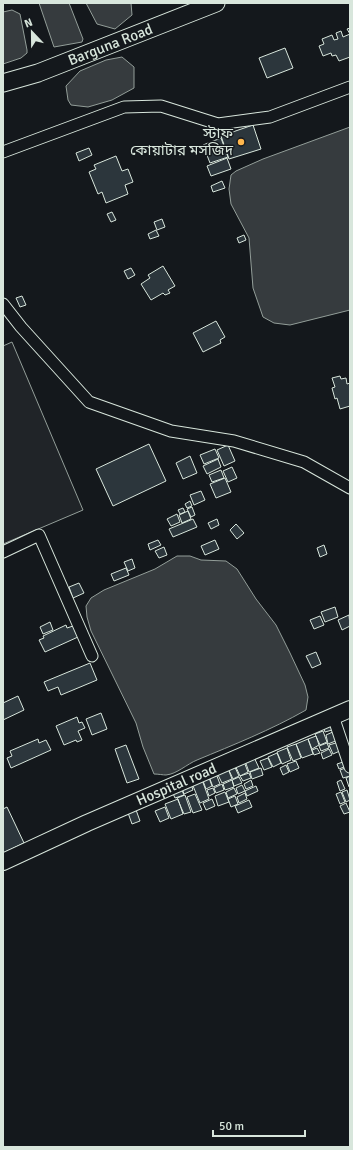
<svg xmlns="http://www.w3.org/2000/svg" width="353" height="1150" viewBox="0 0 353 1150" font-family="Signika,'Noto Sans Bengali',sans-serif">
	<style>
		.green { fill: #202428; stroke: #939e99 }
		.water { fill: #363b3e; stroke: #939e99 }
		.building { fill: #2c363c; stroke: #d8e6dc }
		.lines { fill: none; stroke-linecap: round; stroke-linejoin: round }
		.street-casing { stroke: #d8e6dc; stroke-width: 13 }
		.secondary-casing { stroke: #d8e6dc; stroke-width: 18 }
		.primary-casing { stroke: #d8e6dc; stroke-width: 19 }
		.street { stroke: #14181c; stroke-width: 11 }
		.secondary { stroke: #14181c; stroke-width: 16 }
		.primary { stroke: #14181c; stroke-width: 17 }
		.poi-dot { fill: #ffb74d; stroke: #14181c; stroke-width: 1.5 }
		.labels { text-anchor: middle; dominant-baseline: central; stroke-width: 3; stroke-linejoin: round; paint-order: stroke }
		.street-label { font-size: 15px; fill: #d8e6dc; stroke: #14181c }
		.poi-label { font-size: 15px; fill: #d8e6dc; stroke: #14181c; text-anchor: end }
	</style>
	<rect width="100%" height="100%" fill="#14181c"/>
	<path class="green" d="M12 342 83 510 3 544V346Z"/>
	<path class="water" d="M39 3H69L83 39 82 42 54 47Z
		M86 3H131L132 15 115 29 97 24Z
		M12 10 20 14 27 50V53L21 58 3 64V12Z
		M122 57 134 67V88L112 100 88 107 71 105 68 100 66 86 80 71 106 60Z
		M350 127V310L290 325 274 323 263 317 253 288 249 238 231 204 229 189 231 175 236 171 263 159Z
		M177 556H190L201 560 226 561 237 569 256 599 276 625 290 653 305 685 308 697 306 710C271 730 233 745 197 760 187 764 177 774 166 775 163 775 158 774 154 774L143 747 136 723 91 631 87 617 86 606 91 598 104 590 155 569Z"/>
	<path class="building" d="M350 28V57L339 61 336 55 332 56 331 53 323 56 319 46 324 44 322 39 332 35 334 40 338 39 336 33 341 31 343 37 350 34 347 29Z
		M285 48 293 68 267 78 259 58Z
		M253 125 261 149 229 159 221 136Z
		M221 138 228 157 210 163 203 145Z
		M89 148 92 155 79 161 76 153Z
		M116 156 122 171 128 169 133 182 125 185 128 194 106 203 102 192 98 194 89 172 96 169 94 165Z
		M227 158 231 169 211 176 207 166Z
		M222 181 225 188 213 192 211 186Z
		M112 212 116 220 111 222 107 214Z
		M162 219 165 227 157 230 154 222Z
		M156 230 159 236 150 239 148 234Z
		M244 235 246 240 239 243 237 238Z
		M163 266 175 286 168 290 170 293 165 295 163 293 151 300 141 284 150 278 148 275Z
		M131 268 135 275 128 279 124 271Z
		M22 296 26 305 20 307 16 298Z
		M216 321 225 337 220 340 221 343 203 352 193 333Z
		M340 376 341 379 346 378 347 384 350 383V406L340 409 337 398 335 399 332 388 335 387 332 378Z
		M149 444 166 481 113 506 96 469Z
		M228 445 235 461 224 466 217 450Z
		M215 449 219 458 204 464 200 455Z
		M190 456 197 473 183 479 176 463Z
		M218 459 221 467 207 474 203 466Z
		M232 467 237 478 228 482 223 471Z
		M221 470 224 478 212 482 209 475Z
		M225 478 231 492 216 498 210 484Z
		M201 491 205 500 194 505 190 495Z
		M190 501 192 506 187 508 185 504Z
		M192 507 195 515 191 517 187 509Z
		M183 508 185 512 180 514 178 510Z
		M188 511 191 519 182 523 179 515Z
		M177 514 180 522 171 526 167 519Z
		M193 519 197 527 173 537 169 529Z
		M217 519 219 525 211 529 208 523Z
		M236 524 244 533 237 539 230 530Z
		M158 540 161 545 150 550 148 544Z
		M215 540 219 549 205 555 201 546Z
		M324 545 327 554 320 557 317 548Z
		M164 547 167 555 159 558 155 551Z
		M132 559 135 568 128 571 124 562Z
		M126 568 129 575 114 581 111 574Z
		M79 583 84 593 73 598 69 587Z
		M335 607 338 617 325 622 321 612Z
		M349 615 350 626 342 630 338 620Z
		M320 616 324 625 314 629 310 620Z
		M50 622 53 630 43 634 40 627Z
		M66 625 67 628 73 626 78 637 45 652 39 640 44 638 43 636Z
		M316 652 321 664 312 668 306 656Z
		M90 663 97 680 61 695 58 687 48 691 44 682Z
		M18 696 24 710 3 720V703Z
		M101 713 107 729 92 735 86 719Z
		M77 717 79 723 82 722 85 728 78 731 82 740 77 742 76 740 64 745 56 726Z
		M329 721 332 730 325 732 322 724Z
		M323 731 327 742 320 745 315 734Z
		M335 731 338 740 328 744 326 735Z
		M316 736 319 745 312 749 308 739Z
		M38 739 39 743 46 740 51 750 11 768 7 758 12 756 10 751Z
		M308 739 313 754 302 758 296 744Z
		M339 742 342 750 333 754 329 745Z
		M327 743 329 748 321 751 319 746Z
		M296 744 301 758 293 761 287 747Z
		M126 745 139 779 127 783 115 749Z
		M287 748 291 760 282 764 277 752Z
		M317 748 320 753 314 755 312 750Z
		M329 749 332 755 323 759 321 753Z
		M277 753 281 763 273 767 268 757Z
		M253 755 259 768 249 772 244 758Z
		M268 758 272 767 264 770 260 761Z
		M243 759 248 772 240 776 234 763Z
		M296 761 299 768 290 772 287 764Z
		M343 762 344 767 339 769 337 764Z
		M233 763 239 776 233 779 227 766Z
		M286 765 289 772 283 775 280 768Z
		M227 766 232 779 222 783 216 771Z
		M348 767 350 776 343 778 340 770Z
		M261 768 263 775 252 779 250 772Z
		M215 771 220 784 213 787 208 774Z
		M249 773 251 778 243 781 240 776Z
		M208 775 212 786 206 789 202 778Z
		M350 776V786L349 787 346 778Z
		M201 777 209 799 200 803 191 781Z
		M239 777 242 783 234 786 232 780Z
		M232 780 234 787 225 790 223 784Z
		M251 780 253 786 246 789 244 784Z
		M341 780 345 789 340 791 337 782Z
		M190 781 193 790 184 794 181 785Z
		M222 784 224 790 216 793 214 788Z
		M242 785 245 791 238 794 236 788Z
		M180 786 184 795 175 798 171 789Z
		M256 786 258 791 247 796 245 791Z
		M213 788 215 793 209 796 207 790Z
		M234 788 237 794 228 798 226 792Z
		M347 790 350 800 346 802 342 792Z
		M225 792 229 802 218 806 215 796Z
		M341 792 345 802 340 804 336 794Z
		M245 793 247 799 239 803 237 797Z
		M195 794 202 810 193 813 187 797Z
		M185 795 191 812 184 814 177 798Z
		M235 796 238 804 231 807 228 799Z
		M178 799 183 814 171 819 165 804Z
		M212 799 215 806 206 810 203 803Z
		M249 800 252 807 238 813 235 806Z
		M346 803 350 812 344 814 340 806Z
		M7 807 24 843 3 853V809Z
		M135 807 140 821 132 824 127 810Z
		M165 807 169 818 160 822 155 811Z"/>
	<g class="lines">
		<defs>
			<path id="street" d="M3 152 124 107 161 106 218 124 270 117 350 87
				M3 304 21 327 89 402 171 431 234 441 304 462 350 488
				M3 552 39 535 92 656
				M333 716 350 767"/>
			<g id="secondary">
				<path id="s1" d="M3 862 87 823 350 709"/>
			</g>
			<g id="primary">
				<path id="s2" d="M3 83 38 73 216 3"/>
			</g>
		</defs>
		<use href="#street" class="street-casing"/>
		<use href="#secondary" class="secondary-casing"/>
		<use href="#primary" class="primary-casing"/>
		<use href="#street" class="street"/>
		<use href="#secondary" class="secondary"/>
		<use href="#primary" class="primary"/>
	</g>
	<circle class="poi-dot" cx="241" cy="142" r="4"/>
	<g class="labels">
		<g class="street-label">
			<text stroke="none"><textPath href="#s2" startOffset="114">Barguna Road</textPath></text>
			<text stroke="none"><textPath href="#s1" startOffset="190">Hospital road</textPath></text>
		</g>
		<g class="poi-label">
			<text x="233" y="133">স্টাফ<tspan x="233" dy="17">কোয়াটার মসজিদ</tspan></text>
		</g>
	</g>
	<rect width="353" height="1150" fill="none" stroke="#d8e6dc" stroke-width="8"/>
	<g transform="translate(32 32) rotate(338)" stroke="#14181c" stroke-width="3" paint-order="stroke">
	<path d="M0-3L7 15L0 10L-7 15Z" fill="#d8e6dc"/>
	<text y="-6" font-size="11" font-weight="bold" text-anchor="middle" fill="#d8e6dc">N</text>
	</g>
	<path d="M213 1130v6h92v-6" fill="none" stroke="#d8e6dc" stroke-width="2"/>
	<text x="219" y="1130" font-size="12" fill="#d8e6dc" stroke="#14181c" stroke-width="3" paint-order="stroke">50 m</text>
</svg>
